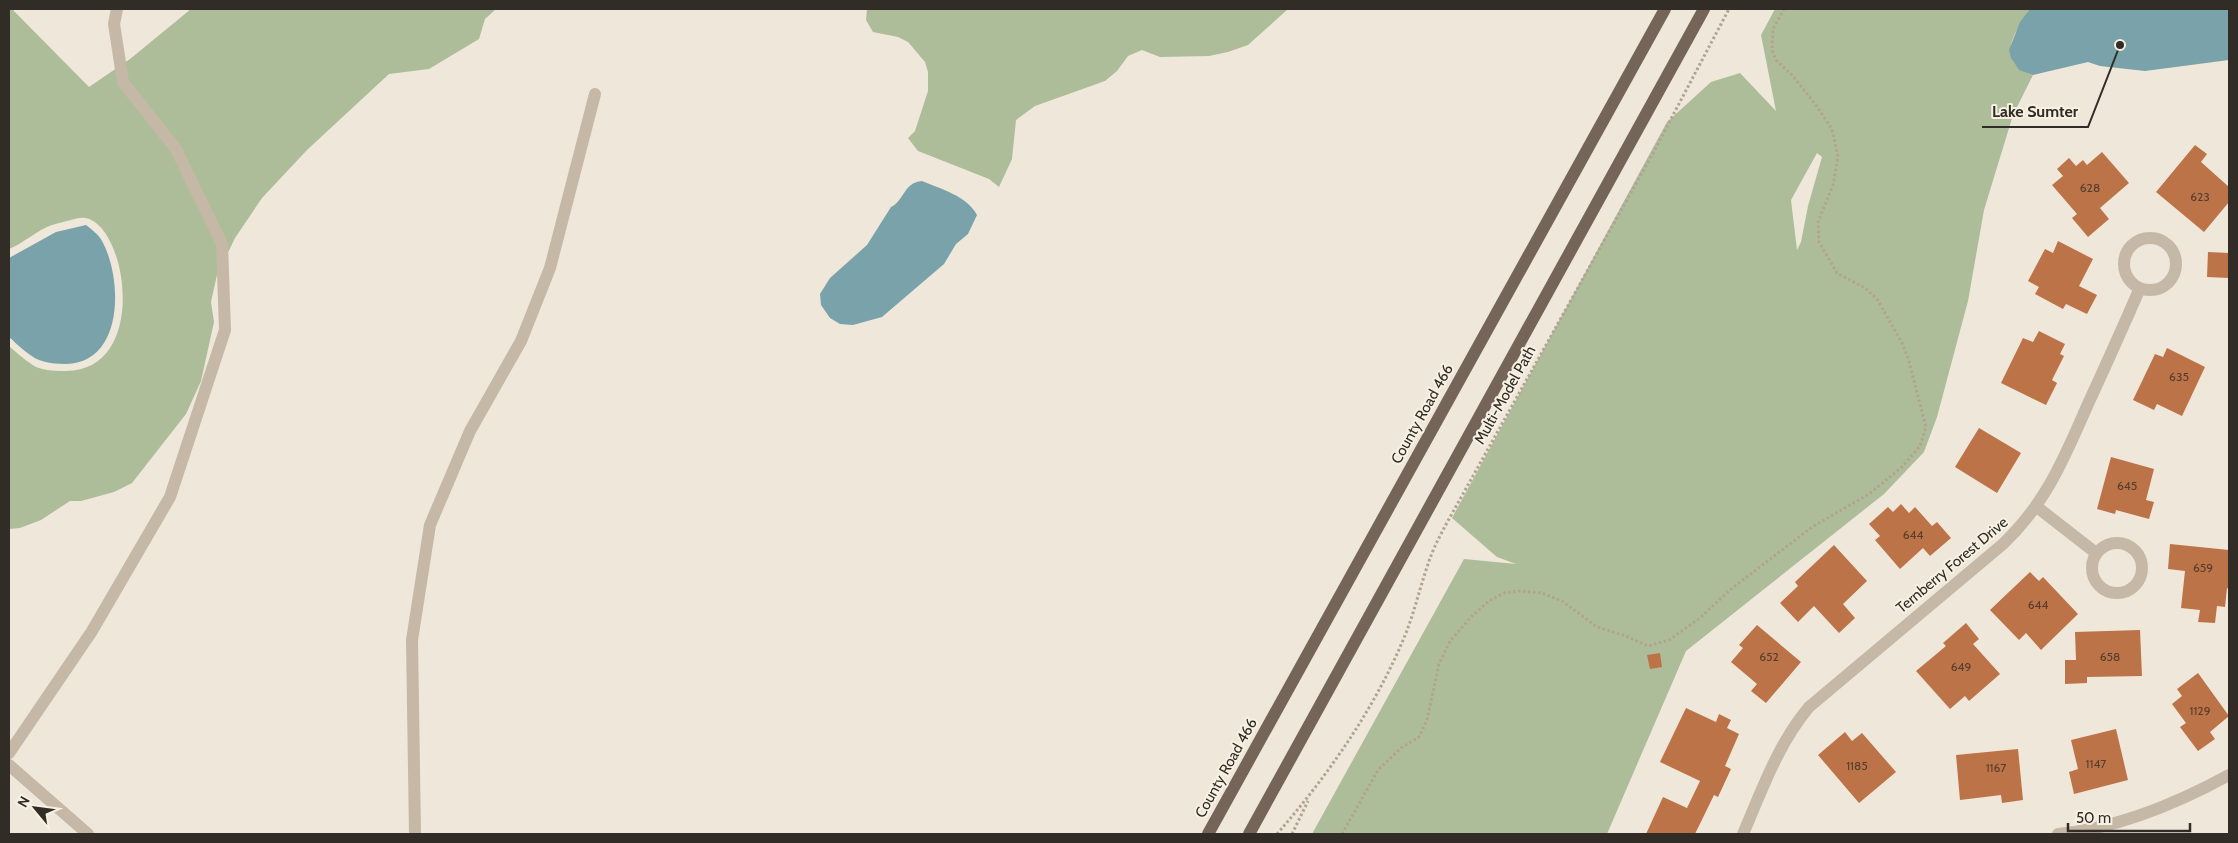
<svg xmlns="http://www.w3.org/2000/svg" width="2238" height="843" viewBox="0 0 2238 843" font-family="Cabin,sans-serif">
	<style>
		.green { fill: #adbd9a; fill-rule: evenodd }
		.water { fill: #7aa2aa }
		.building { fill: #bd7348 }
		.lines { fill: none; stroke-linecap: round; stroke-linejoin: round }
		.path { stroke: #b2a390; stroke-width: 3; stroke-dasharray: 2.5 2.5; stroke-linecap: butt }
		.minor { stroke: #c6b8a6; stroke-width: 12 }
		.major { stroke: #746558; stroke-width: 12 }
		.labels { text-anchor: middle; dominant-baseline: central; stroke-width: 4; stroke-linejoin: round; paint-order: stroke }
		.number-label { font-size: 12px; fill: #553e2e }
		.street-label { font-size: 15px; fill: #322c26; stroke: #f7f1e4 }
		.leader { fill: none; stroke: #322c26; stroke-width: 2 }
		.callout-dot { fill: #322c26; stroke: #f7f1e4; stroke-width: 2 }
		.callout-label { font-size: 16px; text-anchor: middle; font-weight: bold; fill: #322c26; stroke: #f7f1e4; stroke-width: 4; stroke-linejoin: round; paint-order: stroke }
	</style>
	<rect width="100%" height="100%" fill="#efe7d9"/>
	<path class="green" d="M9 9H12L89 87 130 59 191 9H496L485 19 479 39 429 69 389 74 307 150 262 198 235 238 217 275 211 302 214 322 201 381 186 414 132 483 114 492 81 501H70L41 520 20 528 9 529V346C17 353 27 362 36 367 46 371 57 371 66 371 150 370 127 224 85 218 81 217 75 219 71 220 64 222 58 223 52 225 37 230 24 243 9 249Z
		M867 9H1288L1248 45 1228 52 1209 56 1160 57 1142 50 1128 56 1117 71 1105 81 1035 106 1016 120 1012 159 999 187 989 179 918 151 908 138 915 131 928 91V72L925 62 908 42 898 37 873 32 866 20Z
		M1775 9H2030C2014 33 1994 61 2033 75L2013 115 1984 210 1968 301 1937 417 1924 452 1884 494 1686 651 1607 834H1312L1464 559 1516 564 1497 557 1452 518 1667 122 1711 82 1740 73 1776 111 1761 35ZM1817 153 1822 157 1808 206 1801 242 1797 250 1791 200Z"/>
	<path class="water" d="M2030 9H2229V60L2145 71 2100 66 2088 62 2033 75 2019 70 2011 58 2009 50 2020 22Z
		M922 181C941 189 967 196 977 215L968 234 956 244 944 264 882 317 853 325 840 324 830 318 821 305 820 294 830 278 867 245 891 207C904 201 904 182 922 181Z
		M86 225C91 229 99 235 102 241 123 279 124 363 66 364 56 364 48 363 39 360 29 356 18 345 9 337V258L56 232Z"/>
	<path class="building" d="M2195 145 2207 154 2201 162 2229 187V202L2204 232 2156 192Z
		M2102 152 2129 183 2100 208 2109 219 2088 237 2072 218 2077 214 2052 185 2063 176 2057 169 2069 158 2076 166 2083 160 2087 165Z
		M2058 241 2093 259 2079 286 2097 295 2087 314 2066 304 2063 309 2035 294 2039 287 2028 281 2045 249 2053 253Z
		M2208 252 2229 253V278L2207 277Z
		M2039 331 2065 344 2060 354 2064 356 2052 380 2057 383 2046 405 2001 383 2023 338 2033 342Z
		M2167 348 2205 367 2182 416 2157 404 2154 410 2133 400 2155 354 2163 357Z
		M1979 428 2021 453 1997 493 1955 467Z
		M2111 457 2154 469 2146 500 2154 502 2149 519 2116 510 2115 514 2097 509Z
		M1901 504 1909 513 1915 507 1932 526 1937 522 1951 538 1930 556 1923 548 1900 569 1875 540 1880 536 1869 524 1888 507 1893 512Z
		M2170 544 2229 550V589L2227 588 2225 607 2217 606 2215 623 2198 622 2200 610 2181 608 2185 571 2168 569Z
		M1834 545 1867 581 1843 604 1855 618 1839 633 1814 606 1798 622 1780 603 1798 586 1795 582Z
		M2030 572 2039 581 2043 577 2078 614 2041 650 2026 633 2019 640 1990 610Z
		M1966 623 1979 639 1973 644 2000 674 1969 701 1965 696 1950 709 1916 671 1946 646 1943 643Z
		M1757 625 1801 662 1766 703 1751 691 1757 684 1731 662 1743 648 1739 645Z
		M2140 630 2142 676 2087 677V683L2065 684V660H2076L2075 632Z
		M1660 653 1662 667 1650 669 1647 655Z
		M2198 673 2229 716 2210 732 2215 739 2198 751 2180 727 2186 723 2172 704 2182 696 2177 689Z
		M1686 708 1716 722 1719 714 1731 720 1727 728 1739 734 1725 766 1731 769 1718 797 1714 795 1695 834H1646L1663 797 1687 808 1700 781 1660 762Z
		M2116 729 2128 780 2074 794 2069 772 2078 769 2071 740Z
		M1845 732 1852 741 1862 733 1896 772 1859 803 1818 755Z
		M2018 749 2023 800 2002 803 2001 795 1960 800 1956 755Z"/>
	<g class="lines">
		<path class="path" d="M1277 834C1329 774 1376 707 1406 633 1416 607 1422 579 1432 553 1437 541 1443 530 1449 519L1653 153 1729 9
			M1292 834 1308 801
			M1342 834 1378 770 1401 748 1419 737 1427 720 1439 664 1450 641 1471 617 1489 601 1504 593 1519 591 1542 593 1562 601 1597 627 1623 635 1648 646 1669 640 1700 618 1731 589 1812 527 1869 494 1902 467 1920 446 1926 427 1908 358 1902 343 1877 299 1865 288 1837 273 1819 242 1818 222 1833 185 1838 157 1832 129 1816 105 1792 75 1776 60 1772 50 1773 29 1784 9"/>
		<path class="minor" d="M2124 264a26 26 0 1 1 52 0a26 26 0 1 1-52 0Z
			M2037 507 2096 553
			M2092 568a25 25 0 1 1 50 0a25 25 0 1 1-50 0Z
			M9 753 92 631 170 497 225 330 222 244 176 149 123 82 114 24 117 9
			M9 765 88 834
			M415 834 412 640 430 525 470 431 521 341 550 268 595 94
			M1743 834C1762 790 1778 744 1809 707L2003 544C2047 502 2064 458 2088 404 2106 365 2123 327 2140 288
			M2058 834C2119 828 2176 804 2229 775"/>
		<path class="major" d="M1208 834 1665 9
			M1249 834 1704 9"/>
	</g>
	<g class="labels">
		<g class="number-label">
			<text x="2090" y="187">628</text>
			<text x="2200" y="196">623</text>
			<text x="2179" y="376">635</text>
			<text x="2127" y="485">645</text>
			<text x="1913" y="534">644</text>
			<text x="2203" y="567">659</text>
			<text x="2038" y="604">644</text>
			<text x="1769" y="656">652</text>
			<text x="2110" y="656">658</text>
			<text x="1961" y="666">649</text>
			<text x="2200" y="710">1129</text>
			<text x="2096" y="763">1147</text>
			<text x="1857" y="765">1185</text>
			<text x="1996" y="767">1167</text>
		</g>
		<g class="street-label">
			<text transform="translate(1505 395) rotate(-61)">Multi-Model Path</text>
			<text transform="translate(1422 414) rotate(-61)">County Road 466</text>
			<text transform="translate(1952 565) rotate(-40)">Ternberry Forest Drive</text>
			<text transform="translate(1226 768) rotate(-61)">County Road 466</text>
		</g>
	</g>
	<path class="leader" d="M2120 45L2088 127H1982"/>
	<circle class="callout-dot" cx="2120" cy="45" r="5"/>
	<g class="callout-label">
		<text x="2035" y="117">Lake Sumter</text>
	</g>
	<rect width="2238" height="843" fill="none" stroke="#322c26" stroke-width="20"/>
	<g transform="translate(35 808) rotate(299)" stroke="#f7f1e4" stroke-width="4" paint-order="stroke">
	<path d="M0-4L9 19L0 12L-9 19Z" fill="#322c26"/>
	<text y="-8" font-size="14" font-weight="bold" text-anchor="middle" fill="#322c26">N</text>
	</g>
	<path d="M2068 823v8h122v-8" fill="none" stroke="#322c26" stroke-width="2.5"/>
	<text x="2076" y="823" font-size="15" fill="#322c26" stroke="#f7f1e4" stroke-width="4" paint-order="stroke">50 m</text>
</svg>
